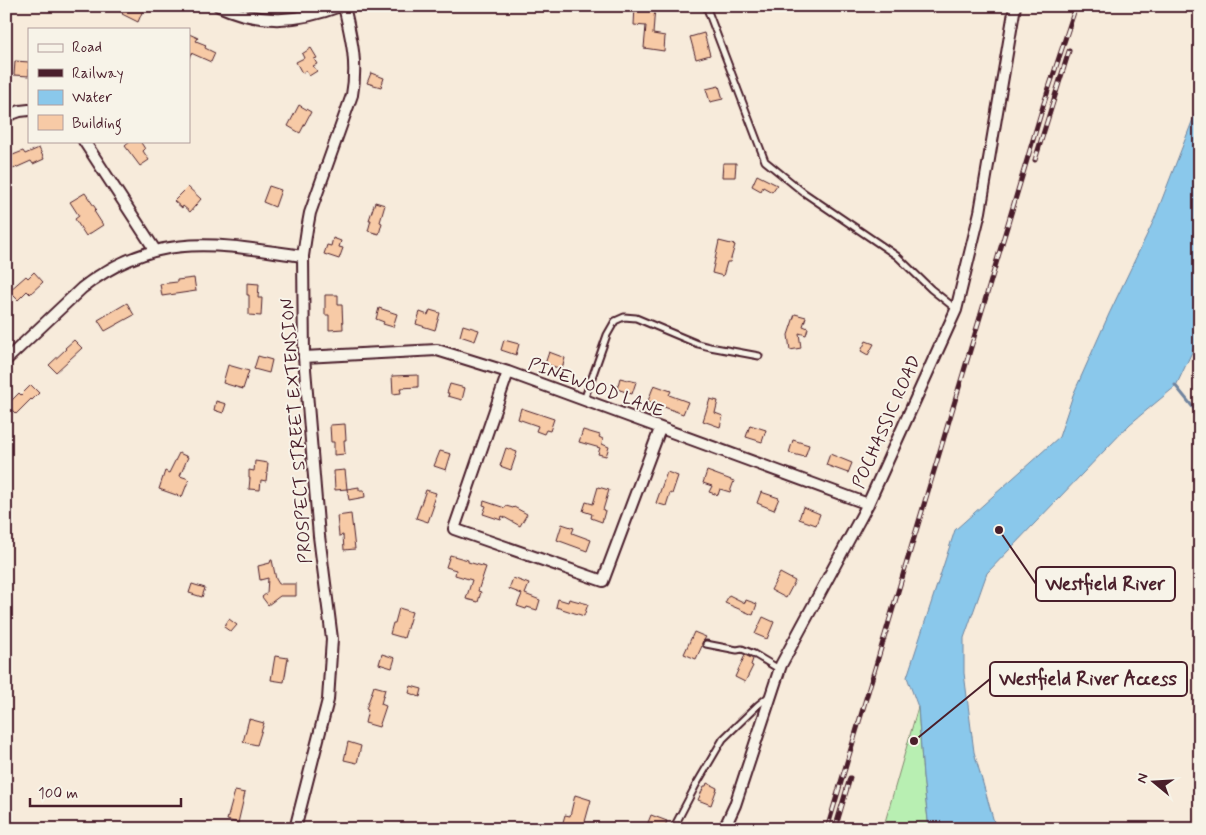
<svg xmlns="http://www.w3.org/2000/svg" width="1206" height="835" viewBox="0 0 1206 835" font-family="Mynerve,sans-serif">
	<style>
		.green { fill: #b8efb2; stroke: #81876e }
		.water { fill: #8ac8eb; stroke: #70849e }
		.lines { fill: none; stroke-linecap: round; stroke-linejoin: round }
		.stream { stroke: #70849e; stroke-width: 3 }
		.building { fill: #f7caa6; stroke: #4a1f2b }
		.service-casing { stroke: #4a1f2b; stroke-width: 9 }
		.minor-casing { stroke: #4a1f2b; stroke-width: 14 }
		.service { stroke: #f7f3e8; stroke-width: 5 }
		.minor { stroke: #f7f3e8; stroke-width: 10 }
		.rail-casing { stroke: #4a1f2b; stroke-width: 5 }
		.rail { stroke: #f7f3e8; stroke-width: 3; stroke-dasharray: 9; stroke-linecap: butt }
		.labels { text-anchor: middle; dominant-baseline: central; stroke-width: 4; stroke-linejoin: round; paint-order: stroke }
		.street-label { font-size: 18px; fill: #4a1f2b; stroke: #f7f3e8 }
		.leader { fill: none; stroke: #4a1f2b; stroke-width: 2 }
		.callout-dot { fill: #4a1f2b; stroke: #f7f3e8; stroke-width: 2 }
		.callout { fill: #f7f3e8; stroke: #4a1f2b; stroke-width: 2 }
		.callout-label { font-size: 19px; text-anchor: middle; font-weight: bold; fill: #4a1f2b }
	</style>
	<rect width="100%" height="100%" fill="#f7ebdb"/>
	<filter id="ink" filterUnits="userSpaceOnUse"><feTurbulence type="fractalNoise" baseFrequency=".02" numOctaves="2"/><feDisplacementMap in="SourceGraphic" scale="10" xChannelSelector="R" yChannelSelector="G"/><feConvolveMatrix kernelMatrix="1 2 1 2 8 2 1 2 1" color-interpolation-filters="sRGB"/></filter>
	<g filter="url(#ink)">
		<path class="green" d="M918 707 923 776 929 829H883Z"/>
		<path class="water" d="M1200 101V335L1176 386 1130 424 987 573 964 638V673L974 752 996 829H929L923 776 918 707 907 677 955 530 1059 437 1073 395 1109 314 1154 220Z"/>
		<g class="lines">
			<path class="stream" d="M1175 385 1200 416"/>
		</g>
		<path class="building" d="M110 6H134L143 10 138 22 122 14 123 13Z
			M635 6H655L653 34 665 36 664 51 644 48 646 26 634 25Z
			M704 33 710 55 696 59 690 37Z
			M189 34 198 38 196 41 206 45 205 48 215 53 211 62 191 53 189 58Z
			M311 48 317 58 314 59 317 64 313 66 317 71 309 76 306 70 302 73 296 62 304 58 302 54Z
			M15 61 29 62V76L14 75Z
			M371 73 384 78 381 87 367 83Z
			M719 86 723 99 710 102 706 89Z
			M299 105 311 112 300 133 288 126Z
			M131 141H140L145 149 143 151 149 160 140 166 125 146Z
			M39 148 44 159 33 164 31 161 13 169 8 157 23 151 25 154Z
			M723 163H736L735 177H722Z
			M757 175 777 185 772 192 763 187 761 191 752 186Z
			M269 186 281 190 275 207 263 202Z
			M188 187 201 199 190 212 183 206 182 208 174 201Z
			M85 193 96 209 94 211 103 225 86 236 75 219 79 216 70 202Z
			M375 202 385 205 380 222 382 223 379 234 368 231 371 220H369Z
			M333 238 341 241 339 247 343 248 339 259 324 254 327 245 331 246Z
			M719 241 735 245 730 262H727L723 276 712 273Z
			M34 272 43 282 30 294 27 291 18 300 9 291 26 276 28 278Z
			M194 278 196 291 162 296 160 284 177 282V280Z
			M247 283 259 284 258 298H262L261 316 249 315V295H247Z
			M325 295H338V305H342L343 329 329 330V315H325Z
			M127 303 134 315 105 331 98 320Z
			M379 308 397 314 393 327 383 324 384 322 376 319Z
			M430 310 440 313 435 330 416 324 420 312 428 315Z
			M795 314 806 317 803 326 808 328 806 335 799 333 801 348 790 350 788 335Z
			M463 325 479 330 475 341 460 336Z
			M74 340 82 348 56 372 49 365 66 349 65 348Z
			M504 340 519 344 516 355 501 350Z
			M866 341 874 344 868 355 861 351Z
			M549 352 565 358 562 369 545 364Z
			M258 356 272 360 269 373 254 369Z
			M228 365 249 371 243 389 223 383Z
			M418 375V387L400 388 401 393 393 394 392 376Z
			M620 378 636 382 632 394 617 389Z
			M450 384 465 388 462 400 448 396 449 393H447Z
			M31 385 39 393 32 400 31 399 16 414 7 405 19 393 21 395Z
			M654 385 671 391 669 395 688 402 683 414 648 401Z
			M710 399 718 401 715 413 723 416 720 427 703 421Z
			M216 401 226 404 223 413 214 410Z
			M521 408 554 419 550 431 546 430 544 434 536 431 538 426 518 419Z
			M345 424 346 440H344L345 454 334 455V442H331L330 425Z
			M750 425 766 430 762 442 746 437Z
			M583 430 600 435 599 437 603 439 602 444 609 447 606 456 598 454 600 448 579 442Z
			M793 440 809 445 805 457 789 453Z
			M506 448 517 452 511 470 500 466Z
			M440 451 451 454 446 470 434 466Z
			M179 453 188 457 180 476 189 479 182 497 159 489 165 471 169 473Z
			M830 454 852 463 848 473 826 465Z
			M255 461 268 463 266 481 261 480 260 490 249 489 250 478H249V470L254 471Z
			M345 470 347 489 335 490 334 471Z
			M707 471 734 481 730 492 720 489 718 495 709 492 712 486 703 483Z
			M667 472 678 476 672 494 670 493 666 506 656 503Z
			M359 487V490H364L365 497 349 500 347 489Z
			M598 487 609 490 603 510 605 511 602 522 591 518 592 514 583 511 586 502 593 504Z
			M426 490 436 493 432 505H434L428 522 416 518Z
			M761 492 779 498 774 510 757 503Z
			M484 501 505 508 506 506 513 508 514 507 527 514 520 526 502 516 501 520 483 514 486 506 483 505Z
			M803 507 820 514 816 525 799 519Z
			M351 514 355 549 344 550 343 535 339 536 337 516Z
			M562 524 574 528 572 533 591 540 587 551 557 540Z
			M450 555 468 560V562L486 567 478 591 481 592 478 602 466 599 472 580 455 575 456 570 446 567Z
			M271 560H272L276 579 279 584H296V596H280L268 605 262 597 267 593 268 578 260 580 258 566 270 563Z
			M780 573 795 581 786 598 771 590Z
			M513 578 529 584 525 594 540 600 537 610 527 607 526 609 517 606 522 594 509 589Z
			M192 584 205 588 202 597 189 593Z
			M729 595 745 603 746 600 757 604 753 615 725 603Z
			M558 599 568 602 569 599 588 604 584 616 556 607Z
			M399 608 412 612 404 638 390 634 393 623H395Z
			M763 617 774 622 767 639 755 634Z
			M229 619 237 625 231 632 224 627Z
			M694 632 706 637 702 643V646L696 659 684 654Z
			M382 654 395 658 392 668 379 664Z
			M745 655 753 659 751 665 753 666 745 682 735 677Z
			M275 656 288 658 284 682 271 680Z
			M374 686 385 689 381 704 386 706 379 727 365 723 368 710 366 709Z
			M411 686 422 689 420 697 409 693Z
			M249 719 264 723 257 745 243 742Z
			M348 742 361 746 357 763 344 760Z
			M707 783 717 788 711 805 698 800 704 786H706Z
			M235 791 245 793 238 823 227 820Z
			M575 795 591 800 583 829H561L565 815 570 816Z
			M651 815 667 821 664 829H658L647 825Z"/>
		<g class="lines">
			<defs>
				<path id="service" d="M706 6 765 161 803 192 897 256 931 289 956 309
					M584 400 607 335 615 321 624 317 636 318 698 344 710 347 759 356
					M706 644 737 650 742 649 754 654 779 669
					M673 829 696 785 723 739 758 705 768 697"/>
				<path id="minor" d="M219 6C261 25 298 22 340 6
					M6 116 20 111 29 110
					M84 141 155 250
					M304 357 437 350 508 372 868 504
					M6 360 82 288C156 230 217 244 303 256
					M508 372 454 529 603 581 660 429
					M295 829 328 700 332 639 319 536 304 357 303 256 307 229 310 213 352 95C358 63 351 37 344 6
					M724 829 735 805 781 665 868 504 956 310 980 212 1015 6"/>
			</defs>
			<use href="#service" class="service-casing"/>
			<use href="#minor" class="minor-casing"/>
			<use href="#service" class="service"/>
			<use href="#minor" class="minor"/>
			<defs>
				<path id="rail" d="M1035 160 1069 51
					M827 829 1044 103 1076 6
					M835 829 850 778"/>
			</defs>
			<use href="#rail" class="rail-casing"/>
			<use href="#rail" class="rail"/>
		</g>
	</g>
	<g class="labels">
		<g class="street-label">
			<text transform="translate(596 388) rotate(20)">PINEWOOD LANE</text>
			<text transform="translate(887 422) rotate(-66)">POCHASSIC ROAD</text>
			<text transform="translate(297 431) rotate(-94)">PROSPECT STREET EXTENSION</text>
		</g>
	</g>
	<path class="leader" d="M999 530L1036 584M914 741L990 679"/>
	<g class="callout-dot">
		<circle cx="999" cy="530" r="5"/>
		<circle cx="914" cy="741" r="5"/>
	</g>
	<g class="callout">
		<rect x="1036" y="567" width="139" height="34" rx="5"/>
		<rect x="990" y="662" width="197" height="34" rx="5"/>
	</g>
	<g class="callout-label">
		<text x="1105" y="590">Westfield River</text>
		<text x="1088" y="685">Westfield River Access</text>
	</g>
	<rect width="1206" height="835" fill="none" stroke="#f7f3e8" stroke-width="25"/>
	<rect x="12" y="12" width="1181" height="810" fill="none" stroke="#4a1f2b" stroke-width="2" filter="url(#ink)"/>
	<rect x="28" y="28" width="162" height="115" fill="#f7f3e8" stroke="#b29e9c"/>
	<rect x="38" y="44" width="25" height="8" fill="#f7f3e8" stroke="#b29e9c"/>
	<text x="72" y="52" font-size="15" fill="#4a1f2b">Road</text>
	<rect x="38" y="69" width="25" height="8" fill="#4a1f2b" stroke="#b29e9c"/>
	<text x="72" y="78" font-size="15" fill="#4a1f2b">Railway</text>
	<rect x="38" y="90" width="25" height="15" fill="#8ac8eb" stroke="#b29e9c"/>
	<text x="72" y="102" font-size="15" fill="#4a1f2b">Water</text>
	<rect x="38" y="115" width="25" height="15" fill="#f7caa6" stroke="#b29e9c"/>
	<text x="72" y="128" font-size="15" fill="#4a1f2b">Building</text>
	<g transform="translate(1154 782) rotate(288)" stroke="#f7f3e8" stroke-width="4" paint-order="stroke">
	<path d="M0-4L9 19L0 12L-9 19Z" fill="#4a1f2b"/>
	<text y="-8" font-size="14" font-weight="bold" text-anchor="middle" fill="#4a1f2b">N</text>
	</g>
	<path d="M30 798v8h151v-8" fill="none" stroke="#4a1f2b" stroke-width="2.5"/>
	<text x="38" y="798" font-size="15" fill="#4a1f2b" stroke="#f7f3e8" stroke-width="4" paint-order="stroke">100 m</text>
</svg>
